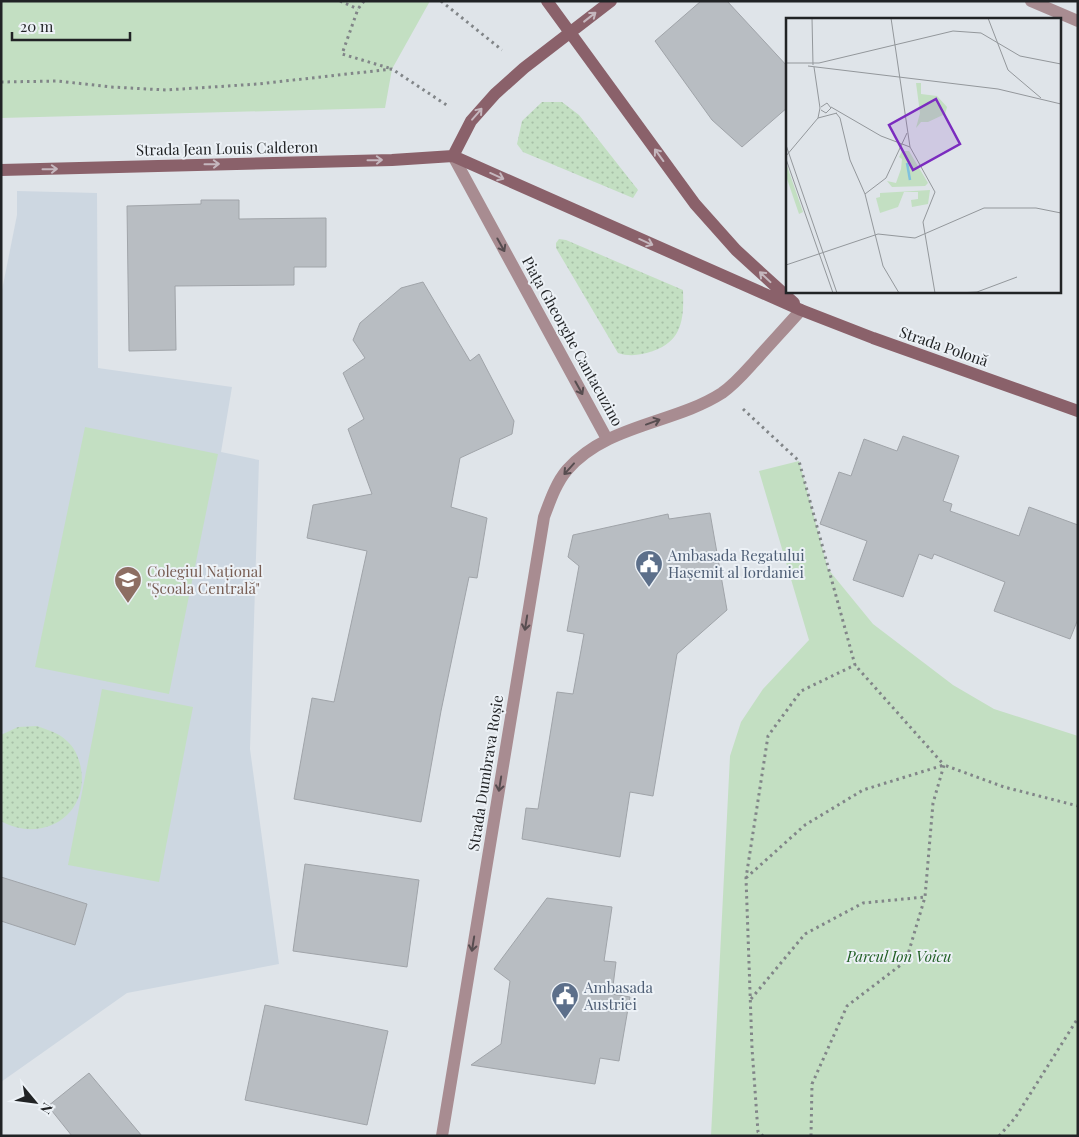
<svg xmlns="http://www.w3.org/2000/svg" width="1079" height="1137" viewBox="0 0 1079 1137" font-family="'Playfair Display',serif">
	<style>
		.built { fill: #cdd7e1 }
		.grass { fill: url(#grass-dots) }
		.green { fill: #c3dfc2 }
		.building { fill: #b8bdc2; stroke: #a0a4a9 }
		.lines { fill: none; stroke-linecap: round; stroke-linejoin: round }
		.path { stroke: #818588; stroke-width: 3; stroke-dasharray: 2.5 4; stroke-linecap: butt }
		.street { stroke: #a88c91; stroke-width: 12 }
		.secondary { stroke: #8a616a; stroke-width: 12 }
		.oneway { stroke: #c5b7be }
		.oneway2 { stroke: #574d50 }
		.labels { text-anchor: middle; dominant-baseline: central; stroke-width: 4; stroke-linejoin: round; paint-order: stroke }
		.street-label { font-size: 15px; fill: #212325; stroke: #ecf1f6 }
		.service-label { font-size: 15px; fill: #4e5e75; stroke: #ecf1f6; text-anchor: start }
		.education-label { font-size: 15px; fill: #785e54; stroke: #ecf1f6; text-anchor: start }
		.park-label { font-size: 15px; font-style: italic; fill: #215f25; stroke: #ecf1f6 }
		.inset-river { fill: none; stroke: #7ec1de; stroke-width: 2.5 }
		.inset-road { fill: none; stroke: #93979b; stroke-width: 1 }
		.view { fill: #7b2cbf; fill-opacity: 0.15; stroke: #7b2cbf; stroke-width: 2.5 }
		.inset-edge { fill: none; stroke: #212325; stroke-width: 2.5 }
	</style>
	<defs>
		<pattern id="grass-dots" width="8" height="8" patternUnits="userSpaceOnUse" patternTransform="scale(1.25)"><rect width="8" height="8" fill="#c3dfc2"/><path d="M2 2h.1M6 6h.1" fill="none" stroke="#a7bfa7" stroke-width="1.8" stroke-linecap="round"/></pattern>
	</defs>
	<rect width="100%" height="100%" fill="#dfe4e9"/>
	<path class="built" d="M17 191 97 193 98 368 232 387 221 452 259 460 250 749 279 964 127 993 1 1082V295L17 215Z"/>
	<path class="grass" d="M542 102H562L579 115 638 190 633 198 523 152 517 144 522 121Z
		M559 239 566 240 683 290C684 317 683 341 653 351 641 355 630 357 618 353L556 248V243Z
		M37 726C48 730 59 733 67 741 74 747 78 756 80 764 92 813 44 845 1 821V735L18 727Z"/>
	<path class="green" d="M1 1H430L392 69 385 108 1 118Z
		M85 427 218 454 169 694 35 667Z
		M799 461 828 569 873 624 953 685 994 709 1078 736V1136H711L730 756 741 722 763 689 809 640 759 471Z
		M102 689 193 707 159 882 68 865Z"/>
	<path class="building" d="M701 1H727L788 67V107L742 147 712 120 655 41Z
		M201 200H239V219L326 218V267H294V285L175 286 176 350 129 351 127 206 201 204Z
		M423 282 470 361 479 354 514 421 512 434 460 458 451 507 487 518 477 578 469 577 441 711 421 822 294 799 312 698 334 702 367 551 307 538 313 505 372 494 348 429 364 419 343 373 365 358 353 340 360 323 401 288Z
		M903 436 959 456 943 501 952 504 950 511 1019 536 1029 507 1078 525V619L1070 639 994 611 1005 582 934 554 932 559 919 554 903 597 853 580 867 541 820 524 839 472 851 476 864 439 897 451Z
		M710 513 727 610 677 654 653 796 630 792 620 857 522 839 526 808 538 809 557 692 573 694 584 634 567 631 579 566 568 557 573 535 668 514 669 519Z
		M305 864 419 880 407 967 293 951Z
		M1 877 87 904 75 945 1 921Z
		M547 898 612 907 604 961 616 962 612 994 630 997 619 1061 600 1058 595 1084 471 1065 501 1044 510 981 494 969Z
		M265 1005 388 1031 367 1125 245 1100Z
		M89 1073 142 1136H72L48 1106Z"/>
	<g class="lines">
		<path class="path" d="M340 1 358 9
			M364 1 358 9 342 54 389 68
			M441 1 502 50
			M1 82 58 81 111 87 166 90 258 84 392 69 448 106
			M743 409 799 461 855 665 801 691 768 736 746 878 752 1048 758 1132 763 1136
			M746 878 805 825 863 790 944 765 1004 787 1078 806
			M751 999 805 934 863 903 925 897
			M811 1136 812 1084 847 1006 906 961 925 897 933 803 944 765 855 665
			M999 1136 1015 1118 1078 1018"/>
		<path class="street" d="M1031 1 1078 21
			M453 156 607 439
			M442 1136 544 517C550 501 556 483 567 470 607 424 674 424 722 393 735 384 745 372 755 361 770 344 786 327 801 310"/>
		<path class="secondary" d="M547 1 695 204 736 250 794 303
			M453 156 471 121 495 94 524 68 611 1
			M1 170 392 160 453 156 801 310 873 338 1078 411"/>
	</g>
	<defs><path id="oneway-shaft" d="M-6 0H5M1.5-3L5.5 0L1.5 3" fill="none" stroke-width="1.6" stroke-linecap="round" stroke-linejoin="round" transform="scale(1.25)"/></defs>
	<g class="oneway">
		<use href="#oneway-shaft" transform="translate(590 17) rotate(-38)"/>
		<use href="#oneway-shaft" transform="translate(477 114) rotate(-49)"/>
		<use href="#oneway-shaft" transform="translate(659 155) rotate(-126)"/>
		<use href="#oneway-shaft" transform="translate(375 160) rotate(-1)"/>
		<use href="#oneway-shaft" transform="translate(212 164) rotate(-1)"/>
		<use href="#oneway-shaft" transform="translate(50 169) rotate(-1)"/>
		<use href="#oneway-shaft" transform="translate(497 176) rotate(24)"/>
		<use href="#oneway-shaft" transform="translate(646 242) rotate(24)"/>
		<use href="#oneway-shaft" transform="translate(765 277) rotate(-137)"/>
	</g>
	<g class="oneway2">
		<use href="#oneway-shaft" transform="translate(501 245) rotate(61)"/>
		<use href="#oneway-shaft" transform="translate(579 388) rotate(61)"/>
		<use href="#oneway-shaft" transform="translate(653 422) rotate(-20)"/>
		<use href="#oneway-shaft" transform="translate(569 469) rotate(132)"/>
		<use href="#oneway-shaft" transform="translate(526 623) rotate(99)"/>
		<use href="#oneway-shaft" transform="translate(500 784) rotate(99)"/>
		<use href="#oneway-shaft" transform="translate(473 944) rotate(99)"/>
	</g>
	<defs>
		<symbol id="civic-pin" viewBox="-11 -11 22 30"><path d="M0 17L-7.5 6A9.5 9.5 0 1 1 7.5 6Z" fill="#5c6f8a" stroke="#ecf1f6"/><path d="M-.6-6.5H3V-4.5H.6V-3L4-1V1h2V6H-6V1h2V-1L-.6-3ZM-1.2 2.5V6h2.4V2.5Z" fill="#fff"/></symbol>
		<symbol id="school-pin" viewBox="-11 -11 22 30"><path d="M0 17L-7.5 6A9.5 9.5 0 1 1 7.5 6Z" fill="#8d6e63" stroke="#ecf1f6"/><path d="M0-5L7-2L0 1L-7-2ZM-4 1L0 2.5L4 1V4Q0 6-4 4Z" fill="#fff"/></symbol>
	</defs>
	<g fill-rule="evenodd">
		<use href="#civic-pin" x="633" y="548" width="32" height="43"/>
		<use href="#school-pin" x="112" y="564" width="32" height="43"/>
		<use href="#civic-pin" x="549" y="980" width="32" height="43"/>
	</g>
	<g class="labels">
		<g class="street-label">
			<text transform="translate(227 148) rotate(-1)">Strada Jean Louis Calderon</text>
			<text transform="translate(573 341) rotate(61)">Piața Gheorghe Cantacuzino</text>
			<text transform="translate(944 346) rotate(19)">Strada Polonă</text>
			<text transform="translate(485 773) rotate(-81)">Strada Dumbrava Roșie</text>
		</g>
		<g class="service-label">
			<text x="668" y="555">Ambasada Regatului<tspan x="668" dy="17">Haşemit al Iordaniei</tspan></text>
			<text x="584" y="987">Ambasada<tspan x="584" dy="17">Austriei</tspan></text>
		</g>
		<g class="education-label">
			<text x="147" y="571">Colegiul Național<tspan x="147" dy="17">"Școala Centrală"</tspan></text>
		</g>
		<g class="park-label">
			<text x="899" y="956">Parcul Ion Voicu</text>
		</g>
	</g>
	<g transform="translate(786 18)">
		<rect width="275" height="275" fill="#dfe4e9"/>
		<path d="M0 145 17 194 13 196 0 158Z" fill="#c3dfc2"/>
		<path d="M144 172 142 186 126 189 125 182 132 181V174H118L112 189 94 195 90 180 94 179V175Z" fill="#c3dfc2"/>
		<path d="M130 65H135V76L151 78 161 89 159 96 142 104H135L130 110 134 95ZM116 133H123L142 165 139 168 106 169 101 163 110 165 115 151 116 141 113 139Z" fill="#c3dfc2"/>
		<path class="inset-river" d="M121 145 124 162"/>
		<path class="inset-road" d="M26 0 27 47M105 0 124 129 149 174 137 204 149 275M202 0 222 52 255 80M0 45H33L167 13 195 15 234 38 275 46M22 48 212 71 275 86M45 89 95 118 124 129M35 92 40 95 45 90 41 85 35 89M50 95 54 100 64 142 79 176 97 248 113 275M32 100 51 95M0 127 51 275M0 138 32 100 34 90 28 49M0 141 47 275M79 176 100 160 121 115M0 247 92 216 129 220 198 190H250L275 195M171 275 191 274 231 259"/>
		<path class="view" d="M150 81 174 126 127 152 103 107Z"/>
		<rect width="275" height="275" class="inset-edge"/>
	</g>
	<rect width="1079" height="1137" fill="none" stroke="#212325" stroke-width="5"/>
	<g transform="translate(35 1102) rotate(119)" stroke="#ecf1f6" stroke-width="4" paint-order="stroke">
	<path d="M0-4L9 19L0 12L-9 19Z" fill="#212325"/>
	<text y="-8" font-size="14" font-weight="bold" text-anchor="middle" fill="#212325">N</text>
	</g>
	<path d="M12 32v8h118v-8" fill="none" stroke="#212325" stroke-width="2.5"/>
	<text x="20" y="32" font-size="15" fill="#212325" stroke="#ecf1f6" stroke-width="4" paint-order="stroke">20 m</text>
</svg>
